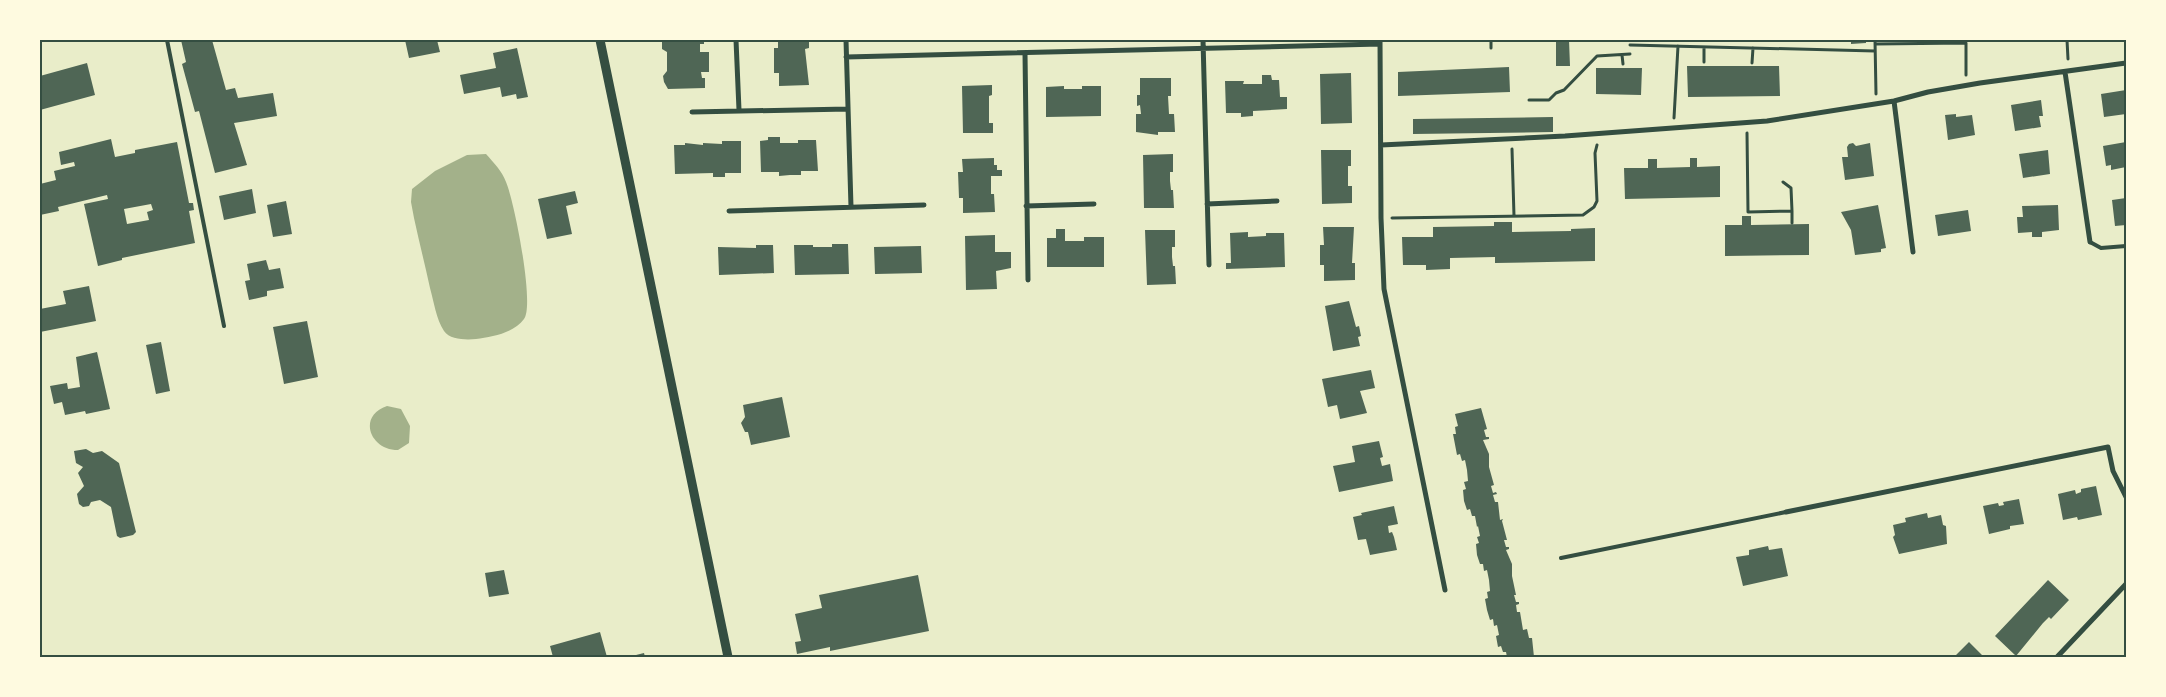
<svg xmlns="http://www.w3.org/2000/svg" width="2166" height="697" viewBox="0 0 2166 697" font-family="'Fira Sans Condensed',sans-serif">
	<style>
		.water { fill: #a3b18a }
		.building { fill: #4f6655; fill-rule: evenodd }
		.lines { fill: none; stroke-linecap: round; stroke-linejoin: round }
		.path { stroke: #344e41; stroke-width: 3 }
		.service { stroke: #344e41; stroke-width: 4 }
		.minor { stroke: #344e41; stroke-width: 5 }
		.tertiary { stroke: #344e41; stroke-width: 9 }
		.neatline { fill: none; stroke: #344e41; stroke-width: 2 }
	</style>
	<rect width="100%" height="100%" fill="#e9edc9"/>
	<path class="water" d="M486 154C494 163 502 171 506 182 514 200 535 305 524 319 514 333 492 337 476 339 467 340 450 340 444 331 436 319 434 302 430 288 425 265 419 241 414 218L411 202 412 189 435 171 467 155Z
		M387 406 401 409 410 426 409 443 398 450C370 450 357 416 387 406Z"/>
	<path class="building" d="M181 40H212L226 90 235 88 238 98 273 93 277 116 234 123 247 165 215 173 199 111 195 112 182 64 186 62Z
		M405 40H437L440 52 409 58Z
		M666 40H704V44H700V52H709V72H701L702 78H705V88L668 89 664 82 663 76 667 71V52L662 49V42Z
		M778 40H809V48L805 49 809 85 779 86V73H774V48H778Z
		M1556 40H1569L1570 66H1556Z
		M1851 40H1866V43L1851 44Z
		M517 48 528 97 517 99 516 94 502 97 500 87 464 94 460 75 496 68 493 53Z
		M87 63 95 95 40 110V76Z
		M1687 66H1779L1780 96 1688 97Z
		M1509 67 1510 92 1398 96V72Z
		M1596 68H1642L1641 95 1596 94Z
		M1351 73 1352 123 1321 124 1320 74Z
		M1262 75H1271L1272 80H1279L1280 97H1287V109L1253 111V116L1241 117V113H1226L1225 81H1244L1243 84H1262Z
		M1140 78H1171V96H1168L1169 114H1174L1175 132H1158V135L1136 132V114H1141L1140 105 1137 106V95H1140Z
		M992 85V95L989 96V123H993V133H963L962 86Z
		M1064 86V89H1082V86H1101V116L1046 117V87Z
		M2126 90V114L2104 117 2101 94Z
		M2041 100 2043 116H2039L2041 127 2015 131 2011 105Z
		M1956 114V117L1972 115 1975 135 1948 140 1945 115Z
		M1553 117V132L1413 134V119Z
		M768 137H780V143H798V140H816L818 171H801V175H790L779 176V172H761L760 141 768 140Z
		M111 139 115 157 135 153V150L177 142 189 203H193L194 210 189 211 195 243 122 258V260L98 266 84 204 108 199 107 195 58 207 59 211 40 215V184L56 180 54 171 75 166 74 162 61 165 59 152ZM151 204 153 210 147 212 149 220 127 224 124 209Z
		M722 141H741V173H725V177H713V173L675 174 674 145H685V143L703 145V143L722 144Z
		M2126 142V167L2111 170V165L2106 166 2103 146Z
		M1853 143 1856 146 1870 143 1874 176 1845 180 1842 157H1848L1847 147 1849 144Z
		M1321 150H1351V166H1348V186H1352V203L1322 204Z
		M2048 150 2050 174 2023 178 2019 154Z
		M1173 154V172H1170V181L1171 190H1173L1174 208H1144L1143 155Z
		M994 158V165H997V170H1002V176H991V194H994L995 212 963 213V198H959L958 172H963L962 159Z
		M1690 158H1697V167L1720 166V197L1625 199 1624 168H1648V159H1657V168L1690 167Z
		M252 189 256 213 224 220 219 196Z
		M575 191 578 203 566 206 572 234 547 239 538 199Z
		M2126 198V225L2115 226 2112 200Z
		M286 201 292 234 273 237 267 205Z
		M1878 205 1886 248 1881 249V252L1855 255 1851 230 1841 212Z
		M2058 205 2059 230 2042 232V237H2032V232L2018 233 2017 217H2023L2022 206Z
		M1968 210 1971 231 1938 236 1935 215Z
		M1742 216H1751V225L1809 224V255L1725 256V225H1742Z
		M1494 222H1512V232L1571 231V229L1595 228V261L1495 263V257L1450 258V269L1426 270V265H1403L1402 237H1433V227L1494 226Z
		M1323 227H1354L1352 263H1355V280L1324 281V265H1320V245H1324Z
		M1056 229H1065V241H1084V237H1104V267H1047V238H1056Z
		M1145 230H1175V247H1172V257L1173 266H1175L1176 284 1147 285Z
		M1248 232V237L1266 236V233H1284L1285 267 1226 269V263H1231L1230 233Z
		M995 235V252H1011V268L996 271 997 289 966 290 965 236Z
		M832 244H848L849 274 795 275 794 245H813V247H832Z
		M756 245H773L774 273 719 275 718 247 756 248Z
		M921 246 922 273 875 274 874 247Z
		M266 260 269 270 280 268 284 288 267 291V296L249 300 245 281 250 280 247 264Z
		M89 286 96 321 40 332V309L66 304 63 291Z
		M1349 301 1356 327 1359 326 1361 336 1358 337 1360 346 1333 351 1325 306Z
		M307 321 318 377 284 384 273 327Z
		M161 342 170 391 156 394 146 345Z
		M97 352 110 409 86 414 85 411 65 415 62 402 54 404 50 386 67 383 68 389 80 387 76 357Z
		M1371 370 1375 388 1360 391 1367 413 1340 419 1337 405 1328 407 1322 379Z
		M782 397 790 437 751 445 748 432H745L741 423 745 417 743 405Z
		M1481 408 1487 429 1484 430 1486 437H1489V439L1483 440 1489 454V467L1494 485 1491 486 1493 493 1496 492 1497 494 1493 495 1495 502H1498L1500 520 1503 519 1502 521 1507 540H1504L1506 547H1509V549L1506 550 1512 564V576L1516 595H1514L1516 602H1519V604L1516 605 1517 612H1520L1523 630 1527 629 1529 638H1532L1534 657H1507L1506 652H1503L1501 646 1498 647 1496 636 1499 635 1497 625 1494 626 1493 619 1490 620 1487 610 1485 599 1488 598 1487 592 1490 591 1489 580 1487 570 1484 571 1483 564H1480L1477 555 1476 544 1479 543 1477 537 1480 536 1478 526 1477 527 1475 516H1472L1470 509 1467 510 1464 501 1463 490 1466 489 1464 482 1468 481 1467 470 1465 460 1462 461 1460 454 1457 455 1453 434H1456L1455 427 1458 426 1455 414Z
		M1379 441 1383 457 1380 458 1382 466 1390 464 1393 481 1339 492 1333 466 1355 462 1352 446Z
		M86 449 93 453 102 451 119 463 136 532 133 535 120 538 117 536 111 507 100 500 91 502 89 506 83 507 79 504 77 494 84 486 78 473 83 467 76 463 74 451Z
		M2096 486 2102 515 2078 520 2077 517 2063 520 2058 494 2075 490 2076 494 2081 492V489Z
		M2019 499 2024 524 2010 526V529L1989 534 1983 506 1998 503 1999 506 2004 505 2003 502Z
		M1394 506 1398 524 1388 526 1389 533 1392 532 1394 537 1397 550 1370 555 1366 539 1358 540 1353 517 1362 515 1361 513Z
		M1927 513 1928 518 1941 515 1943 525 1946 526 1947 544 1899 554 1893 537 1895 535 1893 525 1906 522 1905 518Z
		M1768 546 1769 550 1782 548 1788 576 1743 586 1736 557 1749 555V550Z
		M504 570 509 594 489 597 485 573Z
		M918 575 929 631 830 651V647L797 654 795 642 801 641 795 614 822 608 819 595Z
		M2048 580 2069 600 2051 619 2049 617 2043 623 2016 656 1995 636Z
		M600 632 607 657H553L550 646Z
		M1969 642 1984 657H1954Z
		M644 653 645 657H632V656Z"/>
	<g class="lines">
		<path class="path" d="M1491 40V48
			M1875 40 1876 94
			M2067 40 2068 59
			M1875 44 1966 43V75
			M1630 45 1875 51
			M1622 55 1623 64
			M1704 62V47
			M1752 63 1753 48
			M1529 100H1549L1556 93 1564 90 1597 56 1630 54
			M1674 118 1678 46
			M1747 133 1748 212 1792 211 1791 188 1783 182
			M1512 149 1514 216
			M1792 211V223
			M1392 218 1583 215 1594 207 1597 201 1595 153 1597 145"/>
		<path class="service" d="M167 40 224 326
			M2090 242 2101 248 2126 246
			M1561 558 1786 512"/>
		<path class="minor" d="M736 40 739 110
			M846 40 851 207
			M1203 40 1209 265
			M1380 40 1381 218 1384 289 1445 590
			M1025 53 1028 280
			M846 57 1380 44
			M2065 72 2090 242
			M1894 101 1913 252
			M692 112 848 109
			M1381 145 1565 136 1767 121 1894 101 1928 92 1980 83 2126 63
			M1207 204 1277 201
			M1026 206 1094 204
			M729 211 924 205
			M1786 512 2108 447 2113 471 2126 497
			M2057 657 2126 584"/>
		<path class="tertiary" d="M600 40 728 657"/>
	</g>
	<rect width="2166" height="697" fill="none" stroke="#fefae0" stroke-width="82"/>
	<rect x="41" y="41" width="2084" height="615" class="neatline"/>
</svg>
